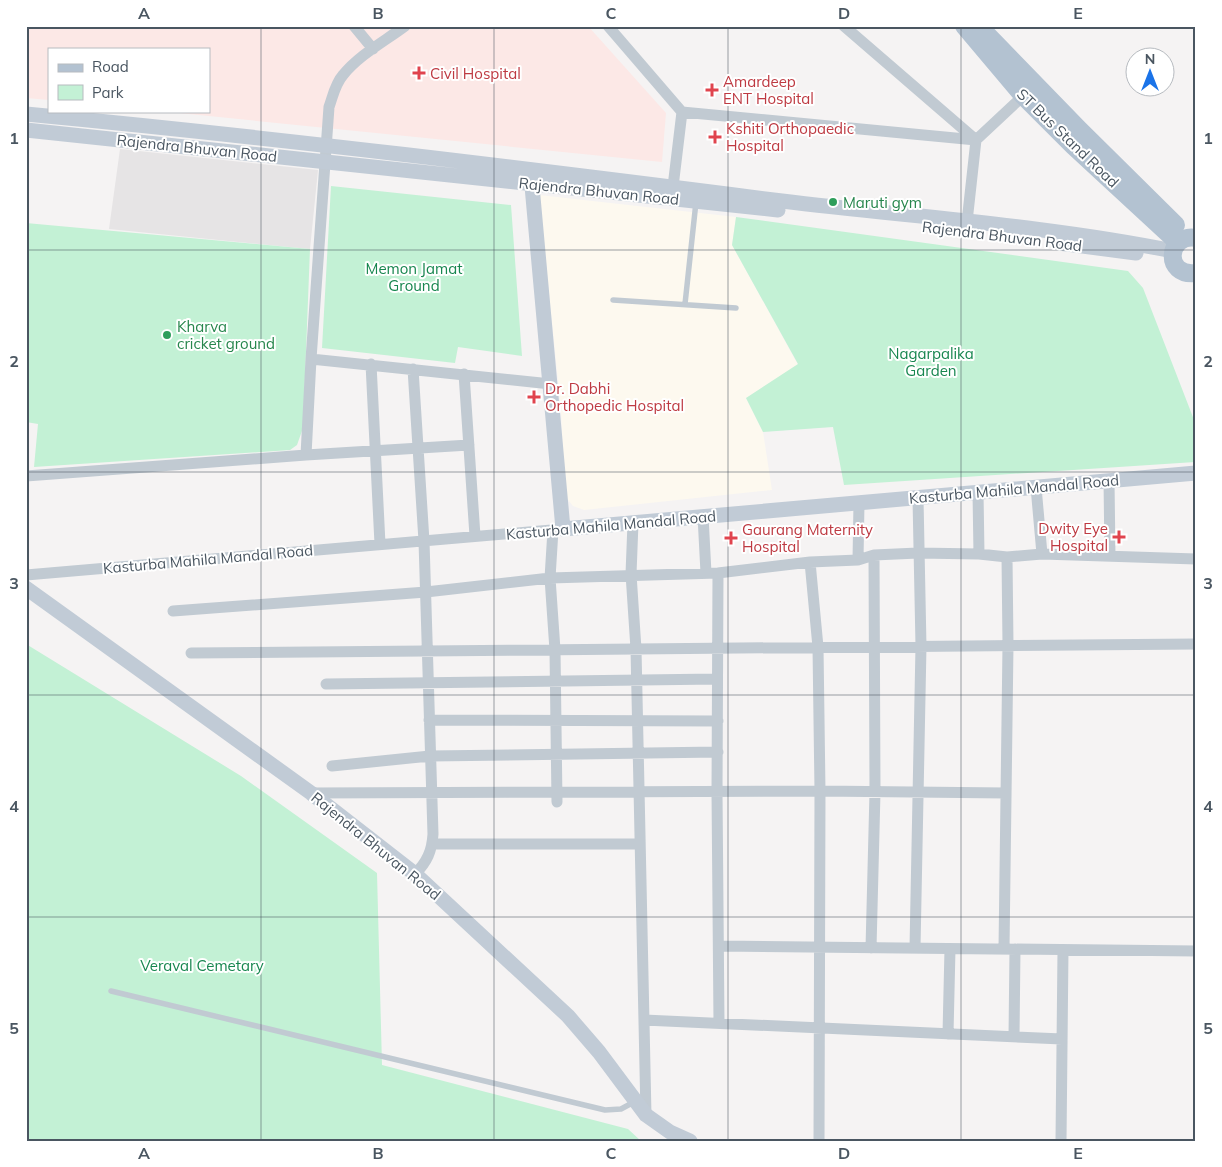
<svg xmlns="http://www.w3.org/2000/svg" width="1222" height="1167" viewBox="0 0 1222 1167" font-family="Mulish,sans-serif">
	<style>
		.commercial { fill: #fdf9ef }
		.education { fill: #e6e4e5 }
		.medical { fill: #fce8e6 }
		.green { fill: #c3f1d5 }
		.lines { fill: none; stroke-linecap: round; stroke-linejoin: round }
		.lane { stroke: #c1cad2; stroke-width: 5.5 }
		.street { stroke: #c1cad2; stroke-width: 11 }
		.secondary { stroke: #c1cbd6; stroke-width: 15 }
		.primary { stroke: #b3c2d1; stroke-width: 18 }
		.grid { fill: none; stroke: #4a5661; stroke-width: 1; stroke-opacity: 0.55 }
		.health-dot { fill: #e0444e; stroke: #fff; stroke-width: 2 }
		.leisure-dot { fill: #2e9e5b; stroke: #fff; stroke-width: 2 }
		.labels { text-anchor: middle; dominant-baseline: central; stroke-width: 4; stroke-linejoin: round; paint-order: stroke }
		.health-label { font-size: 15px; fill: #be3a42; stroke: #fff; text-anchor: start }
		.street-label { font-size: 15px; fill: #4a5661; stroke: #fff }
		.leisure-label { font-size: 15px; fill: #27864d; stroke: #fff; text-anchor: start }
		.park-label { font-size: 15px; fill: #17864f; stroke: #fff }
		.neatline { fill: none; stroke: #4a5661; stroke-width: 2 }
		.grid-label { font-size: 16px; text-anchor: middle; font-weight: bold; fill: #4a5661 }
	</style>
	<rect width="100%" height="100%" fill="#f5f3f3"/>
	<path class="commercial" d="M539 195 736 217 732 245 798 365 746 398 763 432 772 490 584 510 573 506 565 496 561 410Z"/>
	<path class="education" d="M120 149 318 170 310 249 109 229Z"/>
	<path class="medical" d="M26 26H588L666 113 662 162 159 111H209V49H49V100L26 98Z"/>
	<path class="green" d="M331 186 511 205 522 356 458 347 455 363 322 348Z
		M736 217 1128 271 1143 288 1196 425 1195 462 844 485 833 427 763 432 746 398 798 364 732 245Z
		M26 223 310 249 303 428 297 445 290 450 34 467 38 424 26 422Z
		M26 644 241 776 377 873 382 1065 628 1129 641 1141H26Z"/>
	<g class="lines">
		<path class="lane" d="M613 300 736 308
			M685 304 696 202
			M111 991 605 1110 621 1109 634 1102"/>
		<path class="street" d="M354 26 373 49
			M608 26 682 112 672 195
			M844 26 976 140
			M682 112 976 140
			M966 231 976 140 1023 96
			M311 359 551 384
			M371 364 380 544
			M413 369 424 541 433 834C432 851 427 862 415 874
			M464 374 475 536
			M306 455 469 445
			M26 476 306 455 311 359 329 107C333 96 335 84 343 75 359 55 385 41 405 26
			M1109 481 1110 555
			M1036 487 1042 554
			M978 492 979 554
			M703 516 706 573
			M633 523 631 574 636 649 646 1115
			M553 530 550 578 555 650 557 802
			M858 560 859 503
			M810 562 818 647 820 791 819 1141
			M718 573 717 792 719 1023
			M26 575 563 529
			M173 611 426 592 550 578 718 573 810 562 858 560 874 555 918 553 979 554 1007 557 1042 554 1196 559
			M191 653 1196 644
			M326 684 717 679
			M429 720 718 721
			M332 766 430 756 718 752
			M311 793 820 791 1006 793
			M432 844H640
			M719 946 1196 951
			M871 948 875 792 874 555
			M915 948 921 646 918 498
			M1004 949 1008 645 1007 557
			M644 1020 1062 1039
			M948 1034 950 949
			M1014 1037 1015 949
			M1061 1141 1063 950"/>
		<path class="secondary" d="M26 114C279 138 530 169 782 201 912 217 1044 225 1173 251
			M26 130 778 210
			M531 175 563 529 1196 473
			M1059 243 1136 253
			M26 588 311 793 415 874 568 1016 599 1052 646 1115 670 1132 690 1141"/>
		<path class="primary" d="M964 26 1023 96 1073 146 1178 243
			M980 27 1079 129 1176 225
			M1196 238C1167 233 1163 277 1196 273"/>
	</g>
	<path class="grid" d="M261 26V1141M494 26V1141M728 26V1141M961 26V1141M26 250H1196M26 472H1196M26 695H1196M26 917H1196"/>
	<g class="health-dot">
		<path d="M416.5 65.5h5v5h5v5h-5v5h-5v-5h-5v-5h5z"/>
		<path d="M709.5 82.5h5v5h5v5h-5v5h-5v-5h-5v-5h5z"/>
		<path d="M712.5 129.5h5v5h5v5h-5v5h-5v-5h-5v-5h5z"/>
		<path d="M531.5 389.5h5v5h5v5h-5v5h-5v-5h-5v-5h5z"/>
		<path d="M1116.5 529.5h5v5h5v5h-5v5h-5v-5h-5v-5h5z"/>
		<path d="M728.5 530.5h5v5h5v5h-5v5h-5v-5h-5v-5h5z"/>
	</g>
	<g class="leisure-dot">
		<circle cx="833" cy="202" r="5"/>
		<circle cx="167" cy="335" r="5"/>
	</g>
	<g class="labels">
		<g class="health-label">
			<text x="430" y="73">Civil Hospital</text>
			<text x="723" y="81">Amardeep<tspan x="723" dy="17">ENT Hospital</tspan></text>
			<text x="726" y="128">Kshiti Orthopaedic<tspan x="726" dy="17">Hospital</tspan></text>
			<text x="545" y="388">Dr. Dabhi<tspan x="545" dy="17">Orthopedic Hospital</tspan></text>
			<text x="1108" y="528" text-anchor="end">Dwity Eye<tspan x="1108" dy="17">Hospital</tspan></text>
			<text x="742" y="529">Gaurang Maternity<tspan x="742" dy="17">Hospital</tspan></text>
		</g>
		<g class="street-label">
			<text transform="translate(1068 138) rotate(44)">ST Bus Stand Road</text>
			<text transform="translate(197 148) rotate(6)">Rajendra Bhuvan Road</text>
			<text transform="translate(599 191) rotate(6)">Rajendra Bhuvan Road</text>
			<text transform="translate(1002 236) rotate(7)">Rajendra Bhuvan Road</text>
			<text transform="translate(1014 489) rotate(-5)">Kasturba Mahila Mandal Road</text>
			<text transform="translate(611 525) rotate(-5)">Kasturba Mahila Mandal Road</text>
			<text transform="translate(208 559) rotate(-5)">Kasturba Mahila Mandal Road</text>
			<text transform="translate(376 846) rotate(39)">Rajendra Bhuvan Road</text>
		</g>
		<g class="leisure-label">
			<text x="843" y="202">Maruti gym</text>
			<text x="177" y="326">Kharva<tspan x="177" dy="17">cricket ground</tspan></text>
		</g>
		<g class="park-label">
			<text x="414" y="268">Memon Jamat<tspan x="414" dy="17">Ground</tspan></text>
			<text x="931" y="353">Nagarpalika<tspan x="931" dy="17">Garden</tspan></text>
			<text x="202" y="965">Veraval Cemetary</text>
		</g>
	</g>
	<rect width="1222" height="1167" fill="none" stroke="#ffffff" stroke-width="55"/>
	<rect x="48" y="48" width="162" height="65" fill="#ffffff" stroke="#b7bbc0"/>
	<rect x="58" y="64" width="25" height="8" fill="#b3c2d1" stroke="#b7bbc0"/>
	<text x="92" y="72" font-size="15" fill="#4a5661">Road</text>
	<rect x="58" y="85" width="25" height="15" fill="#c3f1d5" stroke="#b7bbc0"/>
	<text x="92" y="98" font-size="15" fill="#4a5661">Park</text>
	<g transform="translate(1150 72)"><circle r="24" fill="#ffffff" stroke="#b7bbc0"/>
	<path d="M0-4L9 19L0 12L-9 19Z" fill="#1a73e8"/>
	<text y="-8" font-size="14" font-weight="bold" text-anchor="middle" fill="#4a5661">N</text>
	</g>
	<rect x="28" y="28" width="1166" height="1112" class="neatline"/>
	<g class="grid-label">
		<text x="144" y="19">A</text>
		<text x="378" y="19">B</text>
		<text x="611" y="19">C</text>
		<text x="844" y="19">D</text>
		<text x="1078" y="19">E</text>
		<text x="14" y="144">1</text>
		<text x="1208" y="144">1</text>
		<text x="14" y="367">2</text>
		<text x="1208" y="367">2</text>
		<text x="14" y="589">3</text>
		<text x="1208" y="589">3</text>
		<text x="14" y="812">4</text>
		<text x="1208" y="812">4</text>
		<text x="14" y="1034">5</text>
		<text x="1208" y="1034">5</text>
		<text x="144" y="1159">A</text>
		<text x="378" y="1159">B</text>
		<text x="611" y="1159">C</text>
		<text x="844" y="1159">D</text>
		<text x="1078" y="1159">E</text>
	</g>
</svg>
